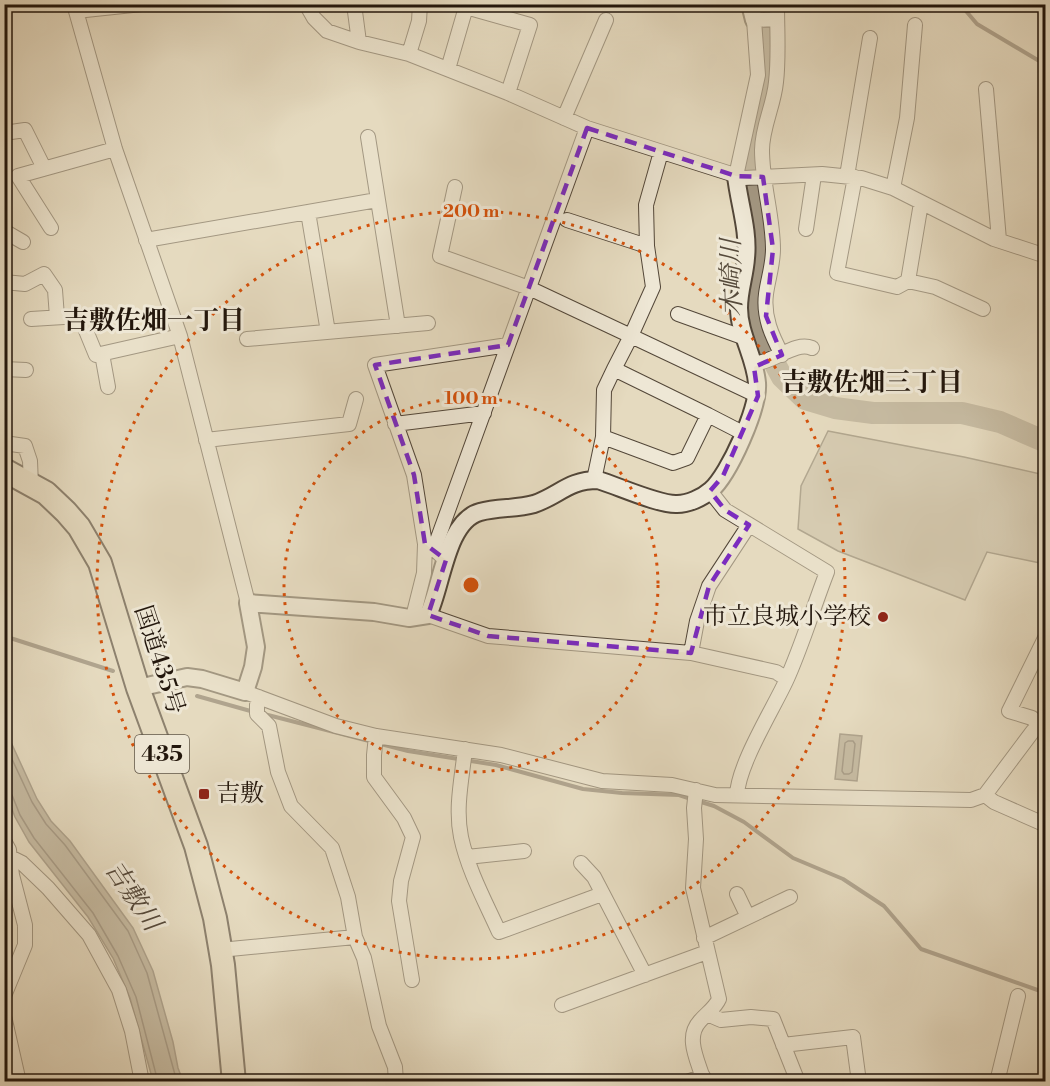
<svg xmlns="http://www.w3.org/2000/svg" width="1050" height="1086" viewBox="0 0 1050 1086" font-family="'Libre Bodoni','Noto Serif JP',serif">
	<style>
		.green { fill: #c4b9a1; stroke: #736856; stroke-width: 1.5 }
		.water { fill: #a39782; stroke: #6f6353; stroke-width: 1.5 }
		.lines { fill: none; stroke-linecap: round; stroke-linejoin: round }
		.shore { stroke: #625647; stroke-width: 1.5 }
		.stream { stroke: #6f6353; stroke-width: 4 }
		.river { stroke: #a39782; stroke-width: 22 }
		.minor-casing { stroke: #534739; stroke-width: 16 }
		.tertiary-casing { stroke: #534739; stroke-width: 20 }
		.trunk-casing { stroke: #22160c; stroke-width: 26 }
		.minor { stroke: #eee7d5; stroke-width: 14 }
		.tertiary { stroke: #eee7d5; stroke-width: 16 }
		.trunk { stroke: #e5dabf; stroke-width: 22 }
		.marked { fill: none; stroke: #7b2cbf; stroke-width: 4.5; stroke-dasharray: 12 8; stroke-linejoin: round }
		.ring { fill: none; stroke: #d4520c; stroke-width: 3; stroke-dasharray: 3 6 }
		.poi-dot { fill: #8f2418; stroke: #eee7d5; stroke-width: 2 }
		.labels { text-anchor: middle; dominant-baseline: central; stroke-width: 6; stroke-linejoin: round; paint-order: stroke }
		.shield { fill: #eee7d5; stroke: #5f5548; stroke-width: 1.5 }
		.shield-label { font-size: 22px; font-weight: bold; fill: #22160c }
		.poi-label { font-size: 24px; fill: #22160c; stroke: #eee7d5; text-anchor: end }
		.street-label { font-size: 24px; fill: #22160c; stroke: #eee7d5 }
		.water-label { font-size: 26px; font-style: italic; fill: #564a3b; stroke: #eee7d5 }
		.neighbourhood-label { font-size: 26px; font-weight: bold; fill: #22160c; stroke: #eee7d5 }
		.centre { fill: #d4520c; stroke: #eee7d5; stroke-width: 3 }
		.ring-label { font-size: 18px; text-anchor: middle; font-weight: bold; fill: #d4520c; stroke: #eee7d5; stroke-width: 6; stroke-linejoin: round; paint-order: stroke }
	</style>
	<rect width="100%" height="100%" fill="#e5dabf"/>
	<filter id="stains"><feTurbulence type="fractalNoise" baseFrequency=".00333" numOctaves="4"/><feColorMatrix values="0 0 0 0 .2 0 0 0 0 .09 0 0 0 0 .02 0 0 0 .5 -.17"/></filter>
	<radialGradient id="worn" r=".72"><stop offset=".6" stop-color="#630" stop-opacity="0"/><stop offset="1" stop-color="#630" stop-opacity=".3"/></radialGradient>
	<path class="green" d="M828 431 964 457 1045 475V564L987 552 965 600 838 551 798 529 801 486Z"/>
	<path class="water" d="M4 727 37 799 51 821 70 841 133 928 153 971 173 1042 178 1068 183 1081H153L130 998 113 958 88 917 29 842 15 817 5 791Z
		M840 734 862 736 857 781 835 779Z"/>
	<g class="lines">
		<path class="shore" d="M848 741H853L855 744 852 772 849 774H844L842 771 845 743Z
			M4 742 32 802 46 824 65 845 128 931 147 973 177 1082
			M4 792 12 795 20 815 34 838 93 913 118 956 136 997 158 1082"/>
		<path class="stream" d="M960 4 977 24 1046 65
			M4 636 113 671
			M197 696 254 712
			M264 714 408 751 496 765 583 789 622 793 679 795 691 799
			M698 801 714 806 744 822 793 858 843 879 884 906 921 949 1046 993"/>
		<path class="river" d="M766 4 769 46 768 80 750 166 761 220 762 242 757 310 767 349 782 377 805 399 835 408 873 413H962L1000 422 1046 442"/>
		<defs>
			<path id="minor" d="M74 4 115 149 180 336 248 603
				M306 4 314 18 327 31 359 42 409 54 508 93 587 128 744 178 822 174 861 178 893 188 994 239 1046 256
				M354 4 359 42
				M777 4C777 30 779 57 776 82 774 105 762 127 762 150 762 184 773 216 773 249 773 265 768 279 766 294 763 317 772 336 782 355
				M76 11 142 4
				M409 54 419 21 420 4
				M448 69 466 7 530 25 508 93
				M986 89 999 240
				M564 118 606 20
				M4 133 25 130 44 168
				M368 137 398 326
				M661 152 646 205 647 246 653 287 631 336 758 396
				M736 176 758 75 754 20 777 19
				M847 176 870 38
				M855 177 837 273 897 287 908 281 935 287 983 309
				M455 187 440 256 529 288 631 336 614 369 708 415 687 458 673 463 603 437 594 480
				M893 188 907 118 915 25
				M308 212 328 332
				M567 220 647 246
				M51 228 18 176 115 149
				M806 229 814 175
				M4 231 23 242
				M146 240 377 200
				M908 281 921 203
				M4 282 25 284 44 274 55 290 57 317
				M678 314 745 338
				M31 319 80 316 96 355 180 336
				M247 339 428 323
				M102 354 108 387
				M753 364C775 362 795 341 812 348
				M4 369 26 370
				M708 415 743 433
				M395 424 484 413
				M603 437 604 390 614 369
				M206 440 349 424 356 399
				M4 443 25 446 30 461 31 485
				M710 491 725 510 827 572C813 608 802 646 786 681 773 709 738 765 737 795
				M434 549 425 544 414 475 375 365 508 345
				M446 560 434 549 587 128
				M428 615 488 636 691 653 776 672 787 679
				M413 617 424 573 425 544
				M691 653 697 621 709 586 749 525
				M245 692 336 726 376 736 501 755 602 781 672 785 715 795 971 800 985 795 1033 731 1040 726H1046
				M259 697 257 705V714L269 726 278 772 291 806 332 848 348 897 355 937 364 958 379 1026 395 1067 396 1082
				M1040 726 1032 718 1009 711 1046 636
				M376 736 374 755V777L404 818 413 837 401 881 399 901 412 980
				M465 749C462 778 455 808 461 837 468 870 485 901 499 932L602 894
				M696 790 694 808 696 839 693 888 719 999C715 1008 707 1013 700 1021 684 1038 699 1062 704 1082
				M985 795 994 802 1046 825
				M4 841 9 850 12 875 25 925V945L4 996
				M10 857 22 863 48 888 89 935 119 990 132 1031 142 1082
				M467 857 524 851
				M581 863 594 877 645 975
				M737 894 748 917
				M704 938 790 897
				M220 950 355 937
				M562 1005 707 952
				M707 1014 721 1020 751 1017 773 1019 798 1082
				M4 1016 19 1082
				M783 1045 853 1037 859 1082
				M687 1082 703 1076
				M997 1082 1018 996"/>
			<path id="tertiary" d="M750 4 754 20
				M138 688 187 677 202 679 245 692 253 667 256 647 248 603 374 612 409 618 428 615C442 587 446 521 480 512 498 507 516 509 534 504 560 495 568 480 598 480 618 486 659 505 677 504 688 504 702 498 711 490 729 474 759 408 757 383 755 357 739 334 739 308 739 290 745 275 746 258 749 231 739 203 736 176"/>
			<path id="trunk" d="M4 470 46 493 66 512 79 527 100 563 138 688 196 846 215 918 223 965 234 1082"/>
		</defs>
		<use href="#minor" class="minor-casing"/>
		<use href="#tertiary" class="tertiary-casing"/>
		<use href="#trunk" class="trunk-casing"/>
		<use href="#minor" class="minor"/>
		<use href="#tertiary" class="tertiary"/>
		<use href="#trunk" class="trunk"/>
	</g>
	<path d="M0 0H1050V1086H0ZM587 128 736 176 763 177 773 249 766 316 782 355 754 367 758 396 723 476 710 491 725 510 749 525 709 586 691 653 488 636 428 615 446 560 425 544 414 475 375 365 508 345Z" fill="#e5dabf" fill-opacity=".55" fill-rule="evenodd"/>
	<path class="marked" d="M587 128 736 176 763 177 773 249 766 316 782 355 754 367 758 396 723 476 710 491 725 510 749 525 709 586 691 653 488 636 428 615 446 560 425 544 414 475 375 365 508 345Z"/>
	<g class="ring">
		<circle cx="471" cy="585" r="187"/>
		<circle cx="471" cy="585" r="374"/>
	</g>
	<g class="poi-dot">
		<circle cx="883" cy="617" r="6"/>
		<rect x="198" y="788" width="12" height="12" rx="3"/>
	</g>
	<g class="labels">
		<rect class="shield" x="135" y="735" width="54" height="38" rx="4.5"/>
		<g class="shield-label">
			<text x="162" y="754">435</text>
		</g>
		<g class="poi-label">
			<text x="871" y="617">市立良城小学校</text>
			<text x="216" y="794" text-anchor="start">吉敷</text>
		</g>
		<g class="street-label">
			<text transform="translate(159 660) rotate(72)">国道435号</text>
		</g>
		<g class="water-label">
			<text transform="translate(732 278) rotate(-91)">木崎川</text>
			<text transform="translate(133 896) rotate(56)">吉敷川</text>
		</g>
		<g class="neighbourhood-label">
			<text x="154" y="321">吉敷佐畑一丁目</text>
			<text x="872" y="383">吉敷佐畑三丁目</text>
		</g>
	</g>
	<circle cx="471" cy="585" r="9" class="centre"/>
	<g class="ring-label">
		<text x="471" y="217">200 m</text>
		<text x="471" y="404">100 m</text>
	</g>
	<rect width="1050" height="1086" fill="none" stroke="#e5dabf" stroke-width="24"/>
	<rect x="6" y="6" width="1038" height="1074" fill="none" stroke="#22160c" stroke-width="3"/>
	<rect x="12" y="12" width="1026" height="1062" fill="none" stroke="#22160c" stroke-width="1.5"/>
	<rect width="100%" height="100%" filter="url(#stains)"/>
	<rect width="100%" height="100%" fill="url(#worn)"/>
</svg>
